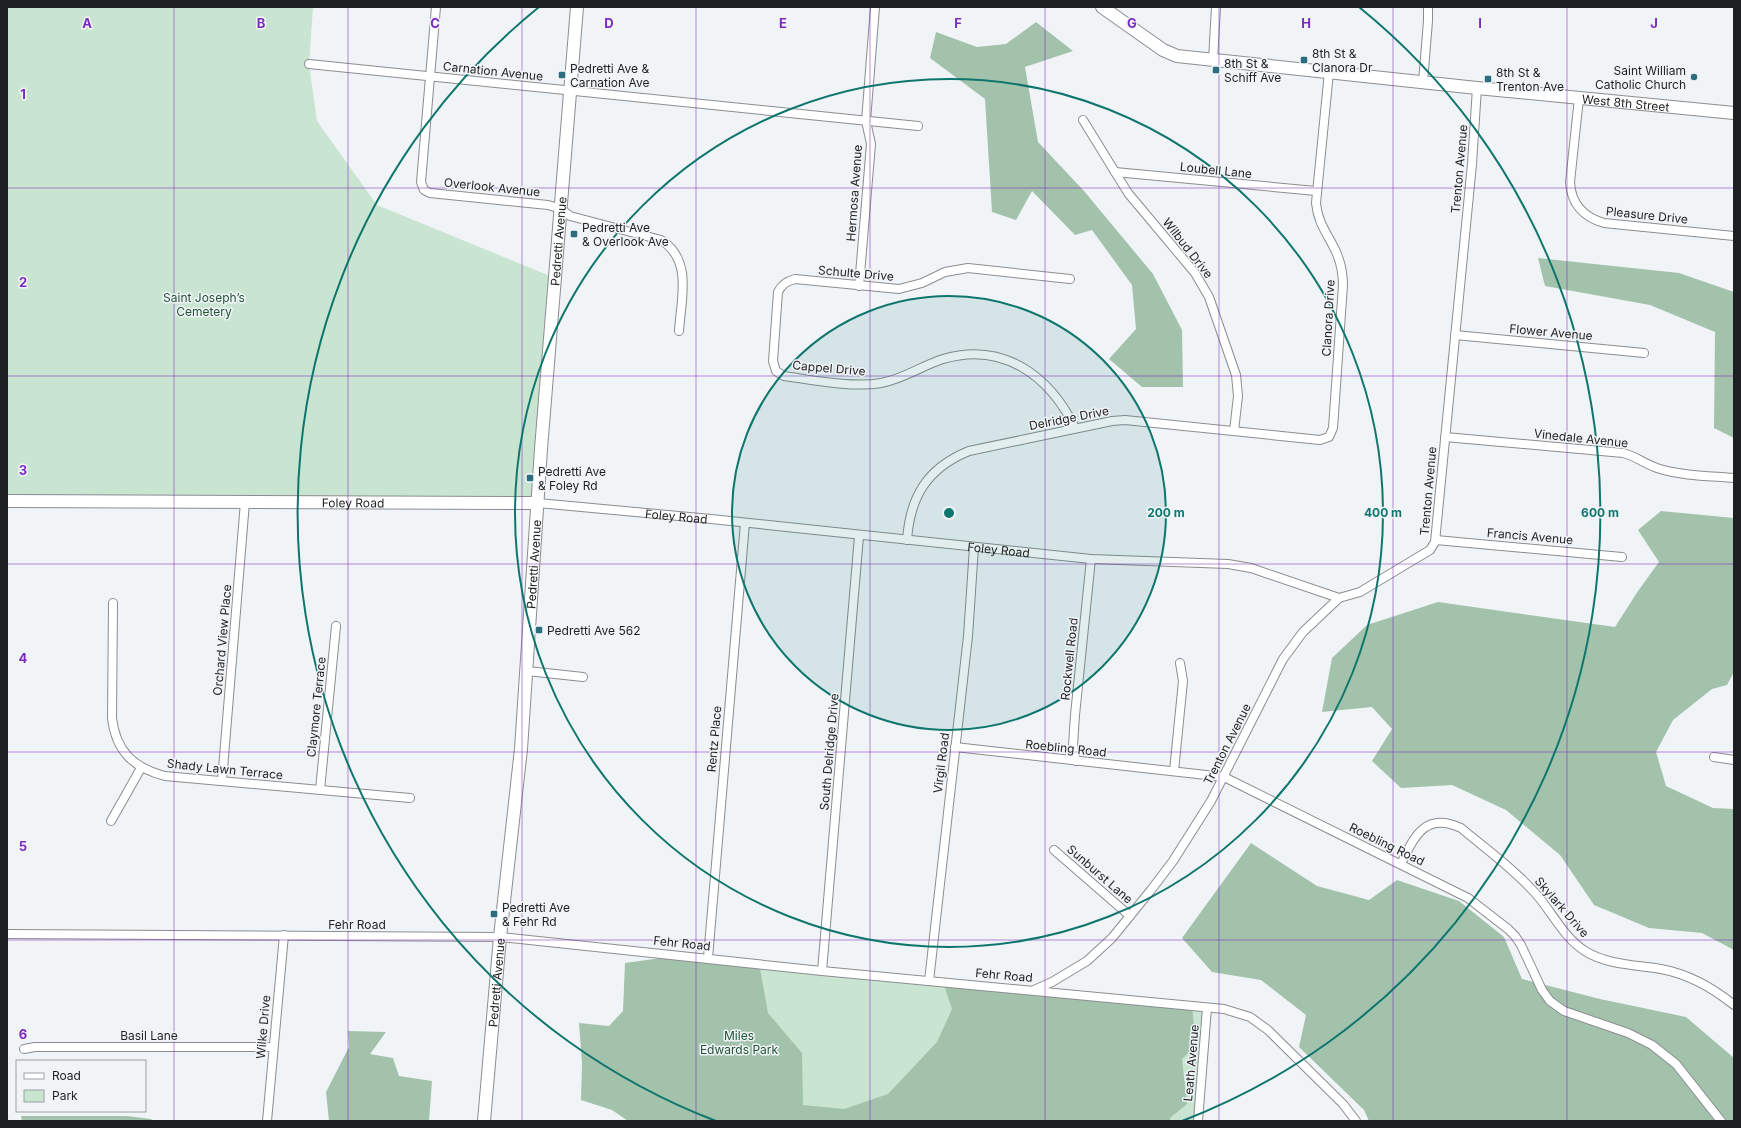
<svg xmlns="http://www.w3.org/2000/svg" width="1741" height="1128" viewBox="0 0 1741 1128" font-family="Inter,sans-serif">
	<style>
		.green { fill: #c9e5d1 }
		.forest { fill: #a2c2ab }
		.lines { fill: none; stroke-linecap: round; stroke-linejoin: round }
		.street-casing { stroke: #8b8d90; stroke-width: 10 }
		.secondary-casing { stroke: #8b8d90; stroke-width: 14 }
		.street { stroke: #fff; stroke-width: 8 }
		.secondary { stroke: #fff; stroke-width: 12 }
		.grid { fill: none; stroke: #7b2cbf; stroke-width: 1; stroke-opacity: 0.55 }
		.ring { fill: none; stroke: #0f766e; stroke-width: 2 }
		.poi-dot { fill: #2c6e80; stroke: #f1f4f7; stroke-width: 1.5 }
		.labels { text-anchor: middle; dominant-baseline: central; stroke-width: 3; stroke-linejoin: round; paint-order: stroke }
		.poi-label { font-size: 12px; fill: #1e1f20; stroke: #f1f4f7; text-anchor: start }
		.street-label { font-size: 12px; fill: #1e1f20; stroke: #f1f4f7 }
		.park-label { font-size: 12px; fill: #215435; stroke: #f1f4f7 }
		.grid-label { font-size: 13px; text-anchor: middle; font-weight: bold; fill: #7b2cbf; stroke: #f1f4f7; stroke-width: 3; stroke-linejoin: round; paint-order: stroke }
		.centre { fill: #0f766e; stroke: #f1f4f7; stroke-width: 2 }
		.ring-label { font-size: 12px; text-anchor: middle; font-weight: bold; fill: #0f766e; stroke: #f1f4f7; stroke-width: 3; stroke-linejoin: round; paint-order: stroke }
	</style>
	<rect width="100%" height="100%" fill="#f1f4f7"/>
	<path class="green" d="M7 7H313L309 64 317 121 377 205 555 278 538 503 7 501Z
		M683 955 1207 1008 1198 1121H630Z"/>
	<path class="forest" d="M1036 22 1073 51 1025 67 1038 142 1084 191 1153 274 1182 330 1183 387H1142L1109 359 1136 329 1132 285 1092 230 1075 235 1032 191 1016 220 992 212 985 99 930 58 936 32 977 47 1006 44Z
		M1538 258 1679 273 1734 292V438L1714 428 1715 332 1650 305 1545 286Z
		M1661 511 1734 518V672L1727 685 1712 689 1673 720 1656 752 1666 786 1713 808 1734 809V950L1702 933 1649 928 1594 905 1560 855 1506 810 1452 785 1401 788 1372 761 1392 729 1372 707 1322 712 1332 658 1367 625 1438 602 1615 627 1638 591 1659 562 1638 530Z
		M1251 843 1317 886 1369 900 1397 880 1459 901 1504 937 1522 979 1600 999 1686 1017 1734 1058V1121H1369L1364 1110 1299 1047 1306 1015 1261 980 1212 972 1182 938Z
		M683 955 759 963 768 1013 802 1053 803 1105 844 1109 888 1094 937 1042 952 1009 943 982 1192 1006 1196 1045 1182 1059 1187 1104 1170 1118 1171 1121H628L612 1110 581 1100 582 1063 579 1023 609 1026 623 1011 625 963Z
		M348 1031 386 1032 370 1054 393 1058 399 1076 432 1081 429 1121H329L326 1092 349 1047Z
		M21 1116H127L151 1119 153 1121H22Z"/>
	<g class="lines">
		<defs>
			<g id="street">
				<path d="M436 7 421 182 424 190 430 193 548 205 561 209 570 216 661 240C693 260 681 299 679 331"/>
				<path d="M1213 60 1216 7"/>
				<path d="M309 64 918 126"/>
				<path d="M1423 82 1428 21V7"/>
				<path d="M1579 98 1570 182C1571 203 1583 217 1604 223L1734 236"/>
				<path d="M1083 120 1128 193 1195 273 1209 297 1236 375 1238 396 1234 431"/>
				<path d="M1115 172 1316 191"/>
				<path d="M1070 279 968 268 945 272 922 283 899 289 795 279C787 281 782 284 778 292L773 361 776 371 784 376C813 380 853 388 881 383 904 379 921 366 943 359 1003 341 1050 376 1075 428"/>
				<path d="M859 286 871 144 866 121 875 7"/>
				<path d="M1455 335 1644 353"/>
				<path d="M1445 437 1623 453C1636 456 1646 465 1660 469 1683 476 1710 476 1734 478"/>
				<path id="s1" d="M538 503 711 519 1091 559 1228 564 1251 568 1339 598"/>
				<path d="M907 540C910 497 927 468 969 451L1112 421 1125 420 1320 440 1329 437 1333 428 1343 285C1343 274 1341 264 1337 254 1329 235 1318 225 1316 203L1329 72"/>
				<path d="M1436 540 1622 557"/>
				<path d="M113 603 112 718C116 752 134 768 165 776L410 798"/>
				<path d="M527 671 583 677"/>
				<path d="M955 747 1224 777 1468 898 1508 929 1515 936 1521 945 1542 990 1550 1001 1564 1011 1628 1033 1652 1045 1676 1064 1721 1121"/>
				<path d="M1714 757 1734 760"/>
				<path d="M1076 761 1073 746 1075 715 1091 559"/>
				<path d="M1174 771 1183 681 1180 663"/>
				<path d="M222 781 245 502"/>
				<path d="M320 790 336 626"/>
				<path d="M111 821 141 768"/>
				<path d="M1054 850 1130 916"/>
				<path d="M1401 864C1414 837 1425 811 1461 828 1486 849 1514 869 1536 894 1552 912 1564 938 1585 951 1607 965 1637 965 1661 969 1688 974 1713 988 1734 1005"/>
				<path d="M7 934 500 937 822 971 1224 1009 1250 1017 1268 1030 1343 1104 1356 1121"/>
				<path d="M708 958 745 523"/>
				<path d="M822 971 859 536"/>
				<path d="M929 981 968 636 974 547"/>
				<path d="M1034 990 1052 982 1087 961 1112 938 1151 890 1173 861 1211 801 1283 659 1303 632 1339 598 1360 592 1430 550 1435 542 1472 164 1477 88"/>
				<path d="M24 1049 35 1047H273"/>
				<path d="M267 1121 284 935"/>
				<path d="M1198 1121 1207 1008"/>
			</g>
			<g id="secondary">
				<path id="s2" d="M1102 7 1163 50 1177 56 1477 88 1734 113"/>
				<path id="s3" d="M7 501 538 503"/>
				<path id="s4" d="M484 1121 500 937 521 749 541 449 577 7"/>
			</g>
		</defs>
		<use href="#street" class="street-casing"/>
		<use href="#secondary" class="secondary-casing"/>
		<use href="#street" class="street"/>
		<use href="#secondary" class="secondary"/>
	</g>
	<path class="grid" d="M174 7V1121M348 7V1121M522 7V1121M696 7V1121M870 7V1121M1045 7V1121M1219 7V1121M1393 7V1121M1567 7V1121M7 188H1734M7 376H1734M7 564H1734M7 752H1734M7 940H1734"/>
	<circle cx="949" cy="513" r="217" fill="#0f766e" fill-opacity=".12"/>
	<g class="ring">
		<circle cx="949" cy="513" r="217"/>
		<circle cx="949" cy="513" r="434"/>
		<path d="M716 1121A651 651 0 0 1 539 7M1359 7A651 651 0 0 1 1182 1121"/>
	</g>
	<g class="poi-dot">
		<rect x="1300" y="56" width="8" height="8" rx="2"/>
		<rect x="1212" y="66" width="8" height="8" rx="2"/>
		<rect x="558" y="71" width="8" height="8" rx="2"/>
		<circle cx="1694" cy="77" r="4"/>
		<rect x="1484" y="75" width="8" height="8" rx="2"/>
		<rect x="570" y="230" width="8" height="8" rx="2"/>
		<rect x="526" y="474" width="8" height="8" rx="2"/>
		<rect x="535" y="626" width="8" height="8" rx="2"/>
		<rect x="490" y="910" width="8" height="8" rx="2"/>
	</g>
	<g class="labels">
		<g class="poi-label">
			<text x="1312" y="53">8th St &amp;<tspan x="1312" dy="14">Clanora Dr</tspan></text>
			<text x="1224" y="63">8th St &amp;<tspan x="1224" dy="14">Schiff Ave</tspan></text>
			<text x="570" y="68">Pedretti Ave &amp;<tspan x="570" dy="14">Carnation Ave</tspan></text>
			<text x="1686" y="70" text-anchor="end">Saint William<tspan x="1686" dy="14">Catholic Church</tspan></text>
			<text x="1496" y="72">8th St &amp;<tspan x="1496" dy="14">Trenton Ave</tspan></text>
			<text x="582" y="227">Pedretti Ave<tspan x="582" dy="14">&amp; Overlook Ave</tspan></text>
			<text x="538" y="471">Pedretti Ave<tspan x="538" dy="14">&amp; Foley Rd</tspan></text>
			<text x="547" y="630">Pedretti Ave 562</text>
			<text x="502" y="907">Pedretti Ave<tspan x="502" dy="14">&amp; Fehr Rd</tspan></text>
		</g>
		<g class="street-label">
			<text transform="translate(493 71) rotate(6)">Carnation Avenue</text>
			<text stroke="none"><textPath href="#s2" startOffset="541">West 8th Street</textPath></text>
			<text transform="translate(1459 169) rotate(-85)">Trenton Avenue</text>
			<text transform="translate(1216 170) rotate(6)">Loubell Lane</text>
			<text transform="translate(492 187) rotate(6)">Overlook Avenue</text>
			<text transform="translate(854 193) rotate(-86)">Hermosa Avenue</text>
			<text transform="translate(1647 215) rotate(6)">Pleasure Drive</text>
			<text stroke="none"><textPath href="#s4" startOffset="883">Pedretti Avenue</textPath></text>
			<text transform="translate(1188 248) rotate(52)">Wilbud Drive</text>
			<text transform="translate(856 273) rotate(5)">Schulte Drive</text>
			<text transform="translate(1328 318) rotate(-87)">Clanora Drive</text>
			<text transform="translate(1551 332) rotate(5)">Flower Avenue</text>
			<text transform="translate(829 368) rotate(5)">Cappel Drive</text>
			<text transform="translate(1069 418) rotate(-11)">Delridge Drive</text>
			<text transform="translate(1581 438) rotate(6)">Vinedale Avenue</text>
			<text transform="translate(1428 491) rotate(-85)">Trenton Avenue</text>
			<text stroke="none"><textPath href="#s3" startOffset="346">Foley Road</textPath></text>
			<text stroke="none"><textPath href="#s1" startOffset="139">Foley Road</textPath></text>
			<text transform="translate(1530 536) rotate(5)">Francis Avenue</text>
			<text stroke="none"><textPath href="#s1" startOffset="463">Foley Road</textPath></text>
			<text stroke="none"><textPath href="#s4" startOffset="559">Pedretti Avenue</textPath></text>
			<text transform="translate(222 640) rotate(-85)">Orchard View Place</text>
			<text transform="translate(1069 659) rotate(-84)">Rockwell Road</text>
			<text transform="translate(316 707) rotate(-84)">Claymore Terrace</text>
			<text transform="translate(714 739) rotate(-85)">Rentz Place</text>
			<text transform="translate(1227 744) rotate(-63)">Trenton Avenue</text>
			<text transform="translate(1066 748) rotate(6)">Roebling Road</text>
			<text transform="translate(829 752) rotate(-85)">South Delridge Drive</text>
			<text transform="translate(941 763) rotate(-83)">Virgil Road</text>
			<text transform="translate(225 769) rotate(6)">Shady Lawn Terrace</text>
			<text transform="translate(1387 844) rotate(26)">Roebling Road</text>
			<text transform="translate(1100 874) rotate(41)">Sunburst Lane</text>
			<text transform="translate(1562 907) rotate(49)">Skylark Drive</text>
			<text x="357" y="924">Fehr Road</text>
			<text transform="translate(682 943) rotate(6)">Fehr Road</text>
			<text transform="translate(1004 975) rotate(5)">Fehr Road</text>
			<text stroke="none"><textPath href="#s4" startOffset="139">Pedretti Avenue</textPath></text>
			<text transform="translate(263 1027) rotate(-85)">Wilke Drive</text>
			<text x="149" y="1035">Basil Lane</text>
			<text transform="translate(1191 1063) rotate(-85)">Leath Avenue</text>
		</g>
		<g class="park-label">
			<text x="204" y="297">Saint Joseph’s<tspan x="204" dy="14">Cemetery</tspan></text>
			<text x="739" y="1035">Miles<tspan x="739" dy="14">Edwards Park</tspan></text>
		</g>
	</g>
	<g class="grid-label">
		<text x="87" y="28">A</text>
		<text x="261" y="28">B</text>
		<text x="435" y="28">C</text>
		<text x="609" y="28">D</text>
		<text x="783" y="28">E</text>
		<text x="958" y="28">F</text>
		<text x="1132" y="28">G</text>
		<text x="1306" y="28">H</text>
		<text x="1480" y="28">I</text>
		<text x="1654" y="28">J</text>
		<text x="23" y="99">1</text>
		<text x="23" y="287">2</text>
		<text x="23" y="475">3</text>
		<text x="23" y="663">4</text>
		<text x="23" y="851">5</text>
		<text x="23" y="1039">6</text>
	</g>
	<circle cx="949" cy="513" r="6" class="centre"/>
	<g class="ring-label">
		<text x="1166" y="517">200 m</text>
		<text x="1383" y="517">400 m</text>
		<text x="1600" y="517">600 m</text>
	</g>
	<rect width="1741" height="1128" fill="none" stroke="#1e1f20" stroke-width="16"/>
	<rect x="16" y="1060" width="130" height="52" fill="#f1f4f7" stroke="#9d9fa1"/>
	<rect x="24" y="1073" width="20" height="6" fill="#ffffff" stroke="#9d9fa1"/>
	<text x="52" y="1080" font-size="12" fill="#1e1f20">Road</text>
	<rect x="24" y="1090" width="20" height="12" fill="#c9e5d1" stroke="#9d9fa1"/>
	<text x="52" y="1100" font-size="12" fill="#1e1f20">Park</text>
</svg>
